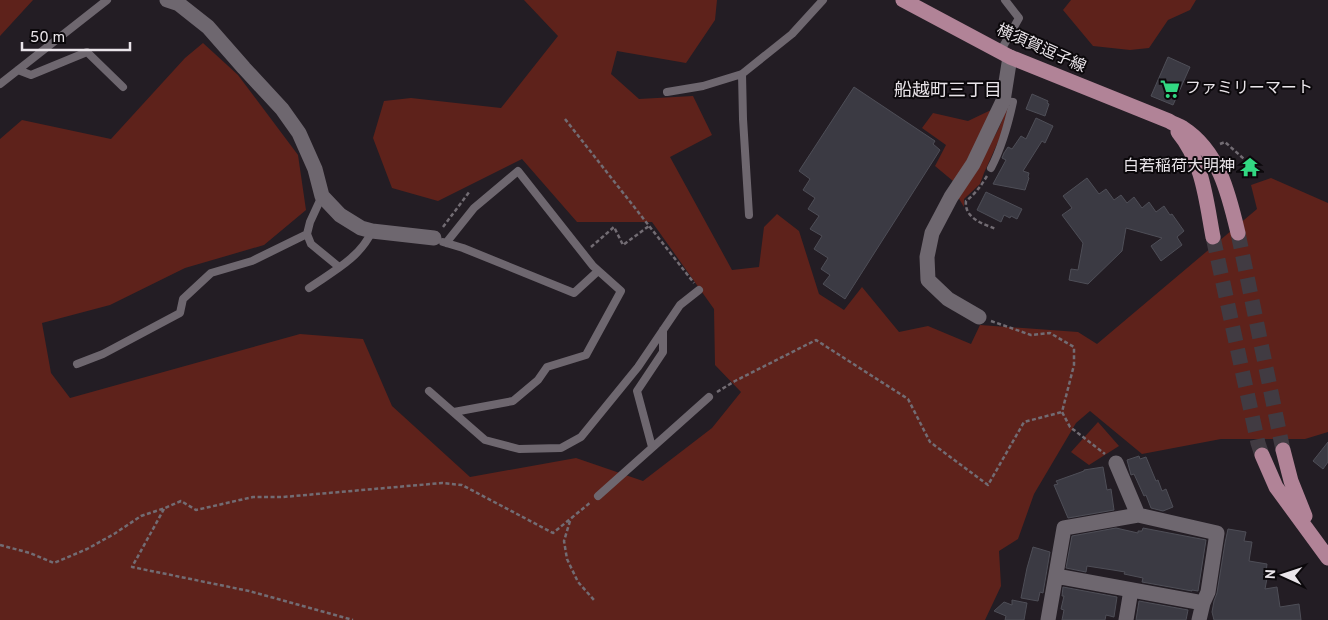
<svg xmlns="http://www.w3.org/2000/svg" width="1328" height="620" viewBox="0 0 1328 620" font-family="Overpass,'Noto Sans JP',sans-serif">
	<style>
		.green { fill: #5e221b }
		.building { fill: #3b3a43; stroke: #4e4e57 }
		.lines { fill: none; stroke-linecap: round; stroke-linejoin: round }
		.primary-tunnel { stroke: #413b42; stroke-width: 15; stroke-dasharray: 15 8; stroke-linecap: butt }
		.path { stroke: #726c73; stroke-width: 2.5; stroke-dasharray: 4 2.5; stroke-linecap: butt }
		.lane { stroke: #6e676f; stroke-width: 8 }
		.street { stroke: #6e676f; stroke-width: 15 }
		.primary { stroke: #b18397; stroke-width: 15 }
		.labels { text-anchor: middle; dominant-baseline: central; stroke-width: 4; stroke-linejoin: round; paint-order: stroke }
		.street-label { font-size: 16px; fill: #e9e4e9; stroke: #0b080b }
		.poi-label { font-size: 16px; fill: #e9e4e9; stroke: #0b080b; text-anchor: start }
		.neighbourhood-label { font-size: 18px; fill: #e9e4e9; stroke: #0b080b }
	</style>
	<rect width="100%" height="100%" fill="#231d24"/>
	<path class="green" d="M0 0H33L0 36Z
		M524 0H717L715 20 686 63 617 51 611 74 639 99 693 96 712 135 670 157 732 270 759 267 764 227 777 214 799 231 819 294 844 310 862 287 899 332 928 326 971 344 980 325 1078 332 1097 344 1257 209 1251 185 1271 178 1328 203V432L1305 439H1221L1142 454 1090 411 1076 423 1034 494 1018 539 999 551 1001 586 985 620H0V139L22 120 111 139 185 58 203 43 238 75 298 155 306 210 264 245 185 268 110 305 42 323 51 373 70 398 300 334 363 339 392 406 470 477 576 458 643 481 712 428 741 392 715 365 714 309 652 222H577L522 159 438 201 392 188 373 138 384 101 411 98 501 108 558 36Z
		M1071 0H1196L1190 10 1168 20 1149 48 1130 50 1093 46 1063 10Z
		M1008 104 1007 113 1002 133 984 173 980 184 964 199V207L958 197 988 146C998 133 1003 119 1008 104Z
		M991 110 967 164 953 181 935 166 946 145 922 128 933 113 968 121Z
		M1098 422 1119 446 1089 465 1071 452Z"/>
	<path class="building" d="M1168 57 1190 67 1173 105 1151 96Z
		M854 87 935 141 933 144 940 150 845 299 823 284 830 275 821 269 828 258 814 249 822 236 810 229 819 216 808 209 815 198 803 190 810 179 799 171Z
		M1032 94 1048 101 1047 103 1049 104 1045 116 1026 109Z
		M1036 118 1053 126 1045 143 1042 141 1023 171 1029 173 1028 177 1029 178 1025 190 993 184 1006 160 1002 158 1004 153 1008 147 1012 149 1021 136 1026 139Z
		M1087 178 1099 194 1106 189 1114 200 1121 195 1127 203 1134 197 1142 208 1149 202 1156 212 1164 206 1170 215 1172 214 1184 231 1177 237 1182 245 1161 261 1151 246 1162 238 1126 228 1122 251 1088 284 1069 280 1071 269 1078 270 1083 243 1062 215 1072 208 1063 196Z
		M986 192 1022 209 1017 219 1011 216 1010 218 1004 215 1001 222 977 210Z
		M1328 442V462L1323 469 1313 461Z
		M1139 456 1140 459 1146 457 1156 481 1158 480 1162 491 1166 489 1173 507 1163 511 1151 508 1146 495 1144 496 1134 474 1131 475 1127 460Z
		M1103 467 1107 490 1111 489 1114 510 1068 518 1054 485 1058 484 1056 481 1084 471V470Z
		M1116 528 1138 533V531H1142L1143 528 1206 540 1198 591 1192 590V591L1142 582 1143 578 1124 574 1125 572 1113 570 1087 566 1086 572 1066 568 1072 536Z
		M1228 529 1246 532 1244 541 1252 542 1249 561 1267 564 1266 573H1268L1265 589 1277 587 1280 607 1299 604 1301 620H1214L1212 612 1214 601 1217 593 1225 543Z
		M1033 547 1050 552 1043 593 1040 592 1038 601 1021 598 1027 568Z
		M1063 587 1117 597 1114 617 1106 615 1105 620H1062L1064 610 1061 609 1064 596H1062Z
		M1012 600 1027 603 1024 620H1005L1006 616 994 611 1004 602 1012 605Z
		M1139 601 1188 610 1186 620H1136Z"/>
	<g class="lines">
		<path class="primary-tunnel" d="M1238 233 1283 450
			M1213 237 1258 443 1262 455"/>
		<path class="path" d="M565 119 694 283
			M1220 144 1225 142 1244 159
			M987 176C981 186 975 194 966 201 964 218 983 224 996 229
			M443 227 470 191
			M591 247 614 227 623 245 649 226
			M991 321 1031 335 1050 333 1074 347V365L1062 412 1070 427 1105 454
			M717 392 735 381 816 340 908 399 930 442 988 485 1024 422 1062 412
			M164 509 132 567 249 591 353 620
			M570 521 564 541 567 559 578 582 594 600
			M0 545 30 553 54 563 87 549 114 534 141 516 165 508 181 501 196 510 253 497H283L442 483 462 485 553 533 591 502"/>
		<path class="lane" d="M1000 52 1019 18 1005 0
			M18 70 31 75 87 52 123 87
			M742 74 743 119 749 215
			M0 84 107 0
			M667 92 703 86 742 74 792 34 823 0
			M991 168C1002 147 1008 125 1013 102L1003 101
			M307 234 311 244 339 267
			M443 242 463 248 574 293 598 271
			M446 243 474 208 518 171 593 266 621 291 586 355 547 367 538 380 513 401 454 412
			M309 288C332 272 360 258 372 231
			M77 364 103 354 180 313 183 299 211 273 252 261 307 234 310 222 322 196
			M429 391 485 440 519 449 561 448 581 437 638 367 680 305 699 290
			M652 447 637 391 663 352V330
			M598 496 709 397"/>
		<path class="street" d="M167 0 179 4 208 27 244 68 282 109 299 133 315 169 322 196 340 215 361 228 372 231 434 238
			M979 317 948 299 928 280 927 257 932 233 951 197 973 164 1003 101 1010 57
			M1116 463 1138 515
			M1056 576 1203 603
			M1048 620 1064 528 1138 515 1217 533 1208 592 1203 603 1199 620
			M1126 620 1131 590"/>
		<path class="primary" d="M903 0 1010 57 1169 121C1173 124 1178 125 1183 128 1219 151 1229 195 1238 233
			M1178 132C1203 162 1206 200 1213 237
			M1283 450 1291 481 1305 516
			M1262 455 1276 487 1328 558"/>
	</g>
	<defs>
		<symbol id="supermarket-bare" viewBox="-9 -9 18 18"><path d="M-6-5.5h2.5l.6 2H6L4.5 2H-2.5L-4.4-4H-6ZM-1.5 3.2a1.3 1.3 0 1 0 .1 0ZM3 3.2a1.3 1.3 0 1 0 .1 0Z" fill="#32d882" stroke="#0b080b" stroke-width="2.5" paint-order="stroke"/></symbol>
		<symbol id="temple-bare" viewBox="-9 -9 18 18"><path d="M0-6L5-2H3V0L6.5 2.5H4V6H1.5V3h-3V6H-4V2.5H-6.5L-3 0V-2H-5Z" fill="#32d882" stroke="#0b080b" stroke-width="2.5" paint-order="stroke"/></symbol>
	</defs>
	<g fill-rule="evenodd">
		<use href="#supermarket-bare" x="1156" y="75" width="28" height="28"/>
		<use href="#temple-bare" x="1236" y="153" width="28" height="28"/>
	</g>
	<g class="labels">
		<g class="street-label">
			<text transform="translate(1041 49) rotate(24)">横須賀逗子線</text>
		</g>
		<g class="poi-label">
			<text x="1185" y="89">ファミリーマート</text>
			<text x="1235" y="167" text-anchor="end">白若稲荷大明神</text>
		</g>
		<g class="neighbourhood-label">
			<text x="948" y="91">船越町三丁目</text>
		</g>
	</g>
	<g transform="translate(1283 575) rotate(273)" stroke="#0b080b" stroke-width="4" paint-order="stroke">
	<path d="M0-4L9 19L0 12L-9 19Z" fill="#e9e4e9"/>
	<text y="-8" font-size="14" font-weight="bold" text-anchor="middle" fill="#e9e4e9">N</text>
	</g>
	<path d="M22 42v8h108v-8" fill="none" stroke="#e9e4e9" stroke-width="2.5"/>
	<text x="30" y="42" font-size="15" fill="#e9e4e9" stroke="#0b080b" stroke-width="4" paint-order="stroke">50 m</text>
</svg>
